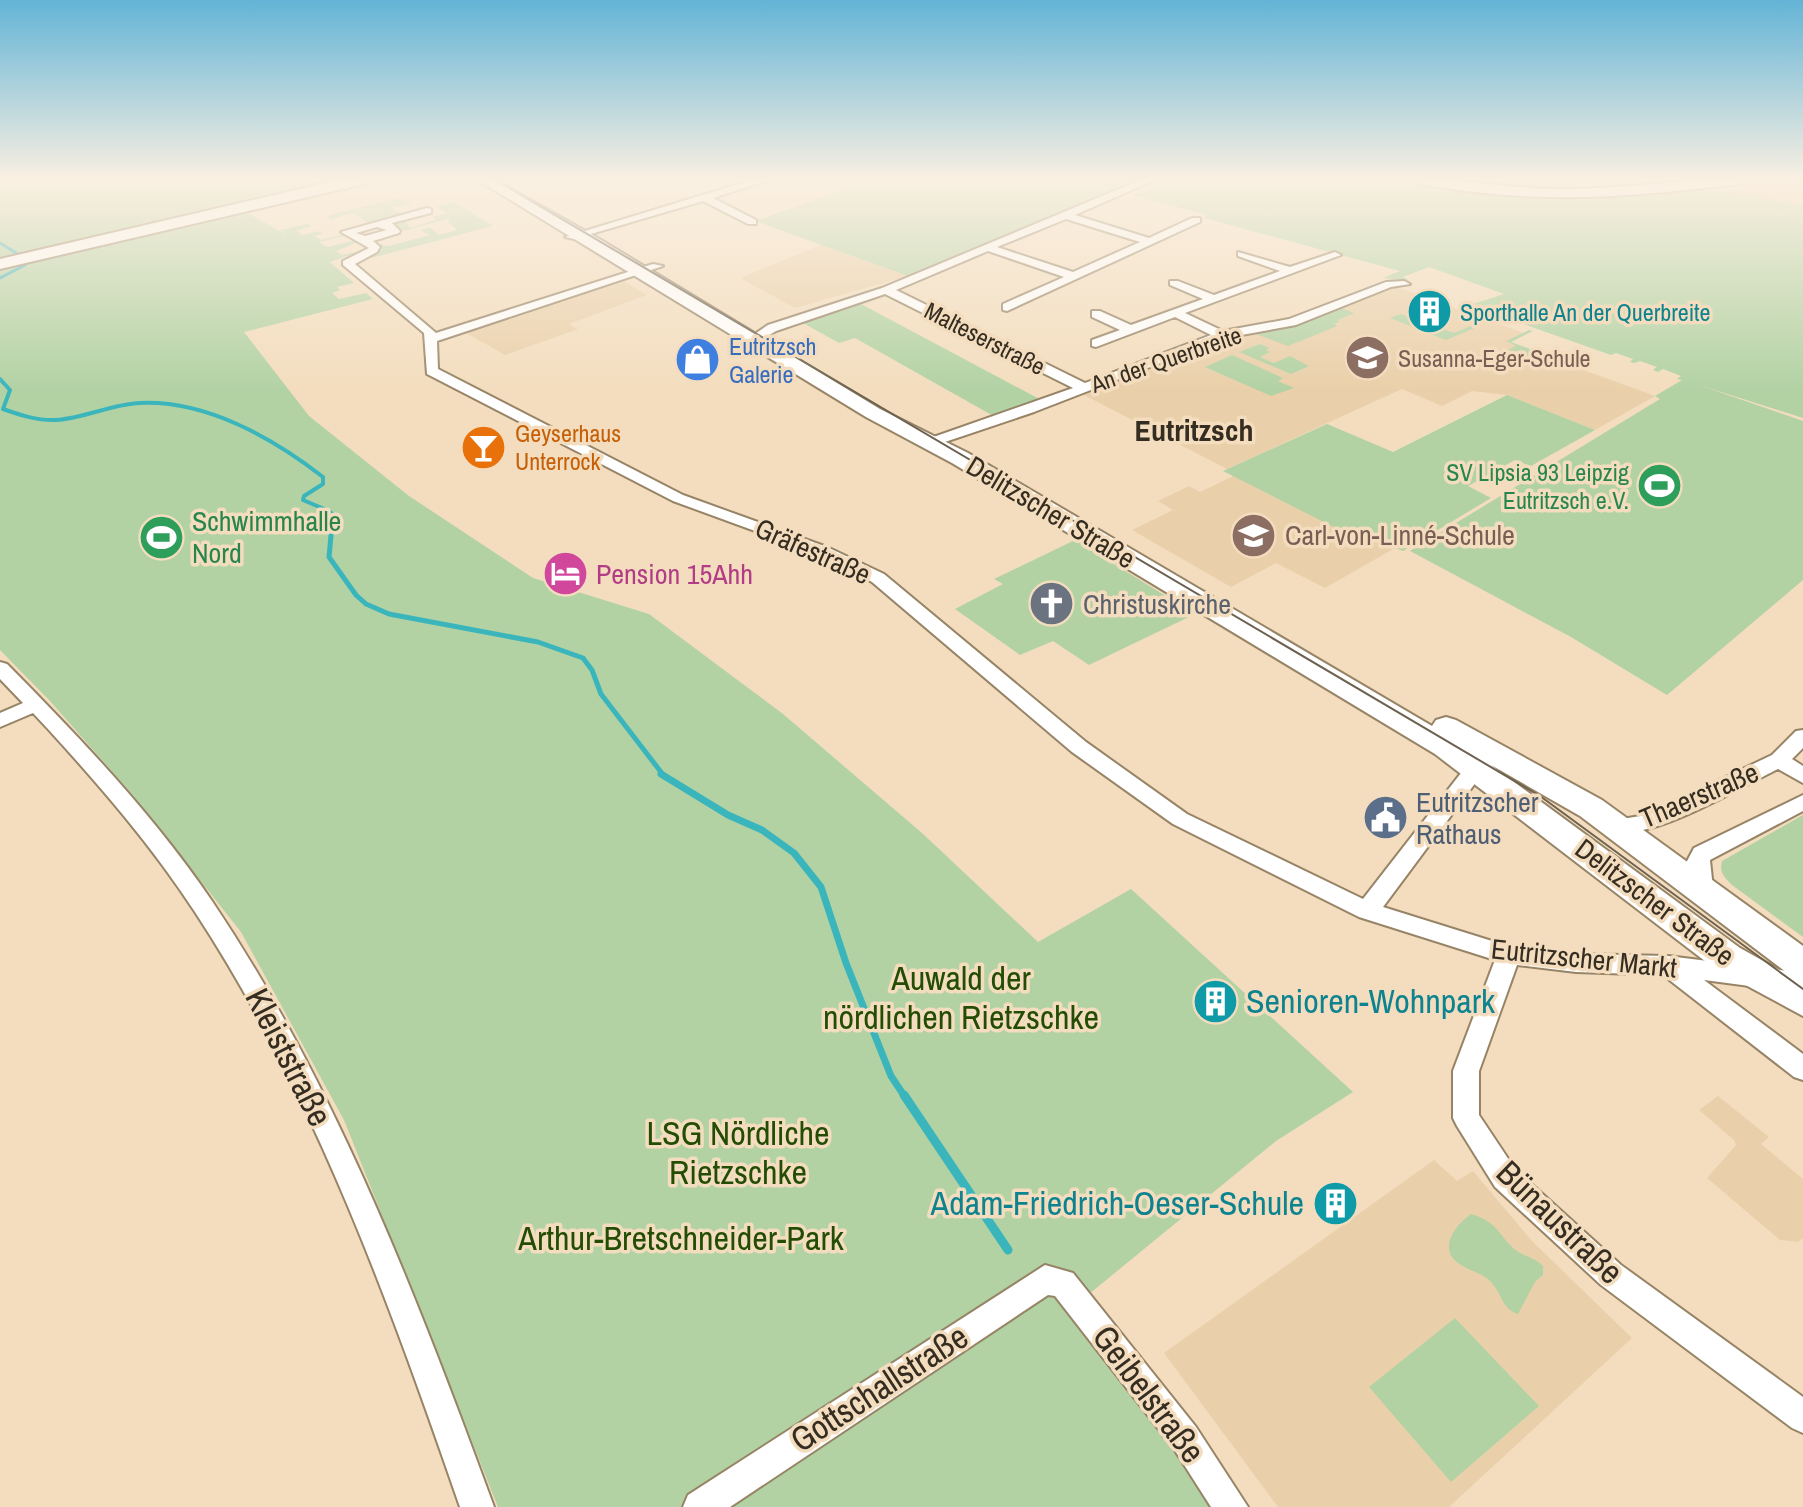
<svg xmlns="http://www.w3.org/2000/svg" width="1803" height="1507" viewBox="0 0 1803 1507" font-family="'Archivo Narrow',sans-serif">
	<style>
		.built { fill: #ead0aa }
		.green { fill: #b2d2a4 }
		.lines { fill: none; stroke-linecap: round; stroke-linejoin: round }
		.stream-far4 { stroke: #3bb5bc; stroke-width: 3 }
		.stream-far3 { stroke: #3bb5bc; stroke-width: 4 }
		.stream-far2 { stroke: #3bb5bc; stroke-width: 5 }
		.stream-far1 { stroke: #3bb5bc; stroke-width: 7 }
		.stream { stroke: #3bb5bc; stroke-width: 9 }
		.minor-casing { stroke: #978466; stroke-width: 4 }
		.secondary-casing { stroke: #978466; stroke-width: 4 }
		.primary-casing { stroke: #978466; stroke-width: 4 }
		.trunk-casing { stroke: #978466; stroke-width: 4 }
		.minor { fill: #fff; fill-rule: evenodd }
		.secondary { fill: #fff; fill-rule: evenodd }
		.primary { fill: #fff; fill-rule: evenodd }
		.trunk { fill: #fff; fill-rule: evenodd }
		.tram { stroke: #6d614f; stroke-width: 2 }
		.labels { text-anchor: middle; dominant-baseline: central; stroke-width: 7; stroke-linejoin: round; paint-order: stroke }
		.far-culture-label { font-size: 24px; fill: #0d838f; stroke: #f3ddbe; text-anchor: start }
		.far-street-label { font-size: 24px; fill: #352d21; stroke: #f3ddbe }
		.far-shop-label { font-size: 24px; fill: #366cbe; stroke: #f3ddbe; text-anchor: start }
		.far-education-label { font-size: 24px; fill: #785e54; stroke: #f3ddbe; text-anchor: start }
		.far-food-label { font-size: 24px; fill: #c56008; stroke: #f3ddbe; text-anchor: start }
		.far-leisure-label { font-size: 24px; fill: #27864d; stroke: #f3ddbe; text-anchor: end }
		.street-label { font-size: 28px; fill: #352d21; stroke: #f3ddbe }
		.leisure-label { font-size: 28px; fill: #27864d; stroke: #f3ddbe; text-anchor: start }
		.education-label { font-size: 28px; fill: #785e54; stroke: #f3ddbe; text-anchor: start }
		.hotel-label { font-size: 28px; fill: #b23c85; stroke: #f3ddbe; text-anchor: start }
		.worship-label { font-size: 28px; fill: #5b616d; stroke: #f3ddbe; text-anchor: start }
		.service-label { font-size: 28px; fill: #4e5e75; stroke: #f3ddbe; text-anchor: start }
		.far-district-label { font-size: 30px; font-weight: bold; fill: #352d21; stroke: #f3ddbe }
		.near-park-label { font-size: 34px; fill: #234d04; stroke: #f3ddbe }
		.near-culture-label { font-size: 34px; fill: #0d838f; stroke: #f3ddbe; text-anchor: start }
		.near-street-label { font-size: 34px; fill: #352d21; stroke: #f3ddbe }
	</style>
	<rect width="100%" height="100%" fill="#f3ddbe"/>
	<path class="built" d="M1764 179H1803V206L1706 186Z
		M821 245 908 276 795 308 740 278Z
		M620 279 647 295 569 324 578 329 505 355 463 331Z
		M1393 286 1524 333 1507 342 1655 396 1595 430 1507 395 1472 391 1442 406 1402 389 1227 469 1082 394 1243 334 1315 318Z
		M1242 472 1395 548 1325 588 1276 563 1231 587 1132 530 1173 510 1158 501 1189 486 1200 492Z
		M1718 1096 1769 1137 1761 1144 1803 1179V1238L1798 1242 1780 1240 1707 1178 1736 1145 1734 1140 1699 1110Z
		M1434 1160 1457 1181 1473 1171 1532 1241 1632 1338 1449 1507H1278L1164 1353Z"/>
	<path class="green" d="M0 179H338L232 204 288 236 280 230 307 224 312 226 297 231 303 235 318 231 323 234 314 236 321 240 342 235 341 231 348 235 319 242 327 247 353 241 350 238 353 237 360 241 336 251 342 255 364 250 365 247 358 243 370 248 330 262 354 283 337 287 340 290 332 293 339 299 366 293 373 299 244 332 309 416 409 496 533 578 649 614 783 714 922 833 1038 942 1131 889 1353 1092 1276 1141 1072 1308 1147 1403 1213 1507H498L344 1120 241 932 131 793 50 701 0 650Z
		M877 179H1144L908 276 755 221Z
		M1171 179H1412L1489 192 1703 186 1803 206V418L1699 385 1803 421V580L1667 695 1571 637 1410 551 1660 399 1655 396 1682 380 1677 379 1681 376 1663 369 1658 372 1653 370 1657 367 1640 361 1634 363 1630 362 1633 359 1616 353 1611 355 1470 305 1504 294 1429 267 1403 277 1409 280 1383 278 1400 271 1204 218 1207 215 1133 195Z
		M399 198 412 204 391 207 395 210 391 211 412 214 354 229 351 228 368 222 352 213 332 219 326 216Z
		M454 202 493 226 360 261 381 251 382 247 378 244 389 246 430 235 420 230 430 227 439 235 457 230 448 222 450 218 404 231 388 222 404 219 410 228 436 220 433 217 448 213 436 207Z
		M861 304 1043 401 997 418 855 338 839 343 803 323Z
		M1341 308 1354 313 1338 320 1339 322 1334 324 1337 326 1288 346 1253 333 1224 345 1217 342C1258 327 1300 325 1341 308Z
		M1401 314 1454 333 1473 325 1477 327 1446 340 1390 318Z
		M1529 330 1533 331 1511 342 1533 350H1543L1538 352 1556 359H1565L1555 364 1534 356 1516 364 1504 363 1515 358 1501 353 1516 346 1506 341Z
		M1260 344 1269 348 1266 350 1270 352 1260 357 1274 363 1290 356 1309 366 1291 374 1239 352Z
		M1232 355 1283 378 1278 381 1294 388 1271 396 1205 367Z
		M1507 395 1595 430 1531 466 1515 460 1468 486 1491 498 1403 551 1376 540 1367 544 1223 471 1327 424 1393 452Z
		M1075 540 1195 614 1089 665 1053 641 1020 655 955 609 1003 584 994 579Z
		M1803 815V937L1732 885C1724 877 1719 872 1722 861Z
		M1471 1214C1502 1223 1499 1240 1520 1253 1529 1258 1535 1258 1543 1266V1275L1535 1282 1518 1314C1502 1310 1501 1291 1490 1281 1482 1273 1470 1271 1461 1265 1437 1250 1453 1227 1471 1214Z
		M1455 1318 1539 1406 1451 1482 1369 1387Z"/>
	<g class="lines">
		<path class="stream-far4" d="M0 243 16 253
			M0 278 25 265"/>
		<path class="stream-far3" d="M0 379 10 390 3 409C20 415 38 421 56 420 85 418 112 404 140 403 206 400 273 438 323 477V484L304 496 303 500 329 511 335 517 331 527"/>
		<path class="stream-far2" d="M332 525 329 557 356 595 366 604 389 614 538 642 583 658 592 670 601 694 664 776"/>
		<path class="stream-far1" d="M661 774 728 815 762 830 794 853 821 887 846 963 891 1076 905 1097"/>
		<path class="stream" d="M904 1095 1008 1250"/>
		<defs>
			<path id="minor" d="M755 179H772L713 198 756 220V224H748L703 201 574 239 565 237Z
				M1143 179H1157L1075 215 1149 238 1192 218H1200V222L1007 311 1003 310V304L1064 277 988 251 896 290 1085 383 1211 335 1175 317 1096 347 1092 346V340L1120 330 1092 317V311H1100L1131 325 1203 299 1170 285V281H1178L1214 295 1280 271 1238 256V252L1290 267 1335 252 1341 255 1185 313 1223 331 1289 319 1386 282 1404 281 1410 284 1391 287 1296 325 1225 338 1034 412 930 447 925 446V440L1073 388 885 294 776 331 756 343 746 340 768 325 882 288ZM1066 219 1140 242 1073 272 997 247Z
				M427 208 431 209V213L392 223 400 231 399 233 373 241 380 247 377 252 355 264 436 333 653 264 663 266 437 341 438 369 683 495 827 547 884 574 1086 742 1187 814 1363 899 1468 764 1475 762 1485 769 1482 774 1383 907 1508 946 1576 954 1668 956 1803 973V993L1704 980 1803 1054V1080L1794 1077 1663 975 1576 972 1517 965 1479 1071V1115L1515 1169 1621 1265 1803 1397V1433L1792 1428 1601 1285 1495 1187 1457 1126 1453 1118V1071L1495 960 1359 917 1173 824 1072 752 872 582 815 553 673 501 427 374 424 333 343 265V261L369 248 341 232ZM377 227 387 230 365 236 356 233Z
				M0 662 7 664C80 738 153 814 212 901 337 1087 417 1298 494 1507H460C389 1302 315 1095 195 912 152 846 101 787 48 729L33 713 0 727V713L23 703 0 679Z
				M1803 730V748L1792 759 1803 766V783L1778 769C1741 787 1649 843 1610 831L1607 826 1610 821 1646 815 1772 755 1796 731Z
				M1803 795V811L1710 860 1713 889 1710 895 1702 897 1694 895 1686 863 1694 848Z
				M1045 1265 1073 1273 1196 1427 1248 1507H1211L1174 1449 1055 1296 1048 1295 730 1507H683L688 1495Z"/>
			<path id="secondary" d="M476 179H494L601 240 880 409 968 453 1432 726 1436 720 1446 717 1456 720 1602 800 1803 946V979L1790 975 1580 816 1491 765 1740 948 1803 983V1016L1714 968 1435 754 952 463 866 417Z"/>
			<path id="primary" d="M343 179H371L364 184 0 269V259Z"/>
			<path id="trunk" d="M1413 179C1463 179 1511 189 1561 189 1624 189 1685 179 1747 179L1739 184C1623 198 1537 205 1421 184Z"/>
		</defs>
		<use href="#minor" class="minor-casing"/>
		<use href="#secondary" class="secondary-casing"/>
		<use href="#primary" class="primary-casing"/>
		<use href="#trunk" class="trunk-casing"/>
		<use href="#minor" class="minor"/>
		<use href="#secondary" class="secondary"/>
		<use href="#primary" class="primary"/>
		<use href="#trunk" class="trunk"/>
		<path class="tram" d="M494 179 1540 796 1803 989"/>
	</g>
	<linearGradient id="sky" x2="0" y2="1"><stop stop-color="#63b4d6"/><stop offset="0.46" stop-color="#faf0e2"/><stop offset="1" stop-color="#faf0e2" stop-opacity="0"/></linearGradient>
	<rect width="1803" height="390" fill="url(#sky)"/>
	<defs>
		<symbol id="building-disc" viewBox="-11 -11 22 22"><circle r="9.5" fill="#0f9aa8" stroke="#f3ddbe"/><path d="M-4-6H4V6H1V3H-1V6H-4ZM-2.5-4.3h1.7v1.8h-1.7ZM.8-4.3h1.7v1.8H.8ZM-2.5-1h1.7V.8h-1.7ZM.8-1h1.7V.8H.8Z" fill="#fff"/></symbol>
		<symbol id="school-disc" viewBox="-11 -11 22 22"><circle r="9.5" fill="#8d6e63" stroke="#f3ddbe"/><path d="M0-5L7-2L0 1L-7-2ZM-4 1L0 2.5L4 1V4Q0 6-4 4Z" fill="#fff"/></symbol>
		<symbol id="shop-disc" viewBox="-11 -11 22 22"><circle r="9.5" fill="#3f7fe0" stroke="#f3ddbe"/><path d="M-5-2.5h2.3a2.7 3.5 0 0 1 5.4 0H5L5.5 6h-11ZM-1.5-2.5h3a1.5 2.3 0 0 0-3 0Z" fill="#fff"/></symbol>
		<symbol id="bar-disc" viewBox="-11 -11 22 22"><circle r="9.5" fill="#e8710a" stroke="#f3ddbe"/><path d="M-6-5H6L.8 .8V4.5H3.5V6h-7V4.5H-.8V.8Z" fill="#fff"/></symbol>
		<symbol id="stadium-disc" viewBox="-11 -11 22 22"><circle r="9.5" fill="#2e9e5b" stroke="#f3ddbe"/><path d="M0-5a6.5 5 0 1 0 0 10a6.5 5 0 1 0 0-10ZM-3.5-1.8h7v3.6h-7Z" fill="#fff"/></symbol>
		<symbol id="hotel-disc" viewBox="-11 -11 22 22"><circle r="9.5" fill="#d1479c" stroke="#f3ddbe"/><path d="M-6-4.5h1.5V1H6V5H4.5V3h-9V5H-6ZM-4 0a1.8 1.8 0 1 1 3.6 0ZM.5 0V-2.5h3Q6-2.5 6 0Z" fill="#fff"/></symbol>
		<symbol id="church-disc" viewBox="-11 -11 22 22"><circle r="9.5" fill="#6b7280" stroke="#f3ddbe"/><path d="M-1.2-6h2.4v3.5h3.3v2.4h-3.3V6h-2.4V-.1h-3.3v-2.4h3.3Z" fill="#fff"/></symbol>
		<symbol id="civic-disc" viewBox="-11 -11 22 22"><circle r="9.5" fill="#5c6f8a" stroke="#f3ddbe"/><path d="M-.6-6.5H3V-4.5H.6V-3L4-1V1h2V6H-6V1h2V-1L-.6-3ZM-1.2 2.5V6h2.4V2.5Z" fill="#fff"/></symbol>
	</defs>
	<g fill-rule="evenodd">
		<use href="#building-disc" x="1404" y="286" width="51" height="51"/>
		<use href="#school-disc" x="1342" y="332" width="51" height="51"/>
		<use href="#shop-disc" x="672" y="334" width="51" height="51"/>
		<use href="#bar-disc" x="458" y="422" width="51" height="51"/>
		<use href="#stadium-disc" x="1634" y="460" width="51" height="51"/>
		<use href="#school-disc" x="1228" y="510" width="51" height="51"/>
		<use href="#stadium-disc" x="136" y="512" width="51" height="51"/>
		<use href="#hotel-disc" x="540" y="548" width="51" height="51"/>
		<use href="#church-disc" x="1026" y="578" width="51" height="51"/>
		<use href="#civic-disc" x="1360" y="792" width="51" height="51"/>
		<use href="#building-disc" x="1190" y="976" width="51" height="51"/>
		<use href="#building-disc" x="1310" y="1178" width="51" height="51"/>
	</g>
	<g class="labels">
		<g class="far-culture-label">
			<text x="1460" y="312">Sporthalle An der Querbreite</text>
		</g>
		<g class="far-street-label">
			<text transform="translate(985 338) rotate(27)">Malteserstraße</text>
			<text transform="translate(1166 359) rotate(-19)">An der Querbreite</text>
		</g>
		<g class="far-shop-label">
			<text x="729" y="346">Eutritzsch<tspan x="729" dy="28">Galerie</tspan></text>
		</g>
		<g class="far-education-label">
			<text x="1398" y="358">Susanna-Eger-Schule</text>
		</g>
		<g class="far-food-label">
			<text x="515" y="433">Geyserhaus<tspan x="515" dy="28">Unterrock</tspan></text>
		</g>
		<g class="far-leisure-label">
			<text x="1629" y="472">SV Lipsia 93 Leipzig<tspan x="1629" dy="28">Eutritzsch e.V.</tspan></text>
		</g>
		<g class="street-label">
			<text transform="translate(1051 512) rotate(31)">Delitzscher Straße</text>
			<text transform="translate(813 551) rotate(24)">Gräfestraße</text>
			<text transform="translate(1699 795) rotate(-23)">Thaerstraße</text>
			<text transform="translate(1655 902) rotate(37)">Delitzscher Straße</text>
			<text transform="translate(1584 958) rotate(6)">Eutritzscher Markt</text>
		</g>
		<g class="leisure-label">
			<text x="192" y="521">Schwimmhalle<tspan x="192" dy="32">Nord</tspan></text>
		</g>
		<g class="education-label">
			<text x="1285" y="535">Carl-von-Linné-Schule</text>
		</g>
		<g class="hotel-label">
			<text x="596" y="574">Pension 15Ahh</text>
		</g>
		<g class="worship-label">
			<text x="1083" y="604">Christuskirche</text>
		</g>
		<g class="service-label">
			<text x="1416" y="802">Eutritzscher<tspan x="1416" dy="32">Rathaus</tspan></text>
		</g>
		<g class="far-district-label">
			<text x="1194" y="430">Eutritzsch</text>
		</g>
		<g class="near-park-label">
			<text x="961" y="978">Auwald der<tspan x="961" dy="39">nördlichen Rietzschke</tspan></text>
			<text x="738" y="1133">LSG Nördliche<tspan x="738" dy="39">Rietzschke</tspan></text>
			<text x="681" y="1238">Arthur-Bretschneider-Park</text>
		</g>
		<g class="near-culture-label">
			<text x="1246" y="1001">Senioren-Wohnpark</text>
			<text x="1304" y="1203" text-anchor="end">Adam-Friedrich-Oeser-Schule</text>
		</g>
		<g class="near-street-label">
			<text transform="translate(289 1057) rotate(63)">Kleiststraße</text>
			<text transform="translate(1560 1222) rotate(44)">Bünaustraße</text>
			<text transform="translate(879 1388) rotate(-33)">Gottschallstraße</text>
			<text transform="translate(1149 1394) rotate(53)">Geibelstraße</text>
		</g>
	</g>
</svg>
